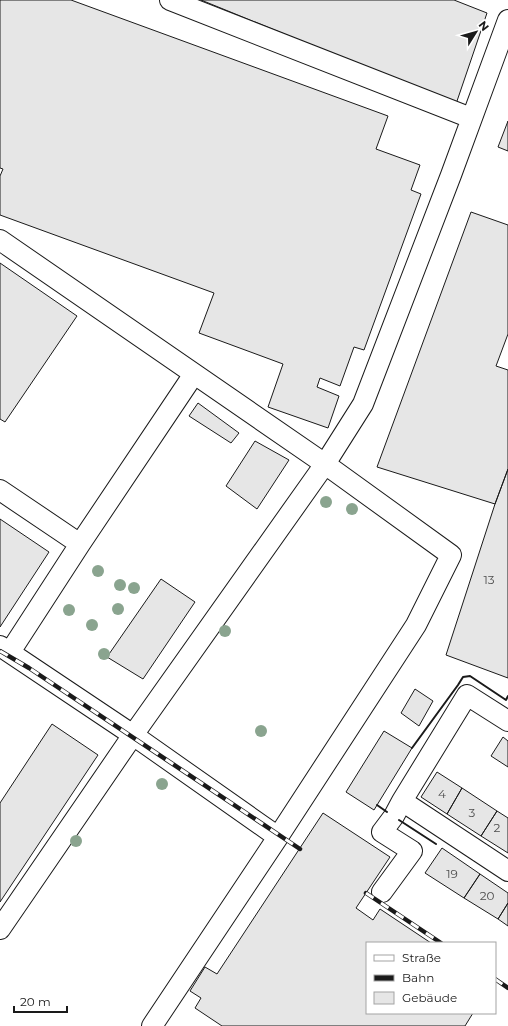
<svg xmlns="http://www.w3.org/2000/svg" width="508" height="1026" viewBox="0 0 508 1026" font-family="Montserrat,sans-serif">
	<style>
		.building { fill: #e6e6e6; stroke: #1a1a1a }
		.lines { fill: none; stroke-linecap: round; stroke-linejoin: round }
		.minor-casing { stroke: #1a1a1a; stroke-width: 22 }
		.minor { stroke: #fff; stroke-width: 20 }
		.rail-casing { stroke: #1a1a1a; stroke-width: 4.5 }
		.rail { stroke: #fff; stroke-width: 3; stroke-dasharray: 9; stroke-linecap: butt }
		.wall { stroke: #1a1a1a; stroke-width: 2 }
		.tree { fill: #8aa48f }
		.labels { text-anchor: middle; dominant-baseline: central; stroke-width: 3; stroke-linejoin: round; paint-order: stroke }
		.number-label { font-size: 12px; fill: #4d4d4d }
	</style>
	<rect width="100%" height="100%" fill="#fff"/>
	<path class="building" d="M0 0H71L388 116 376 149 420 165 411 190 421 194 364 350 354 347 340 386 320 378 317 387 339 396 328 428 268 407 283 364 199 333 214 293 0 215V176L3 169 0 168Z
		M201 0H454L487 13 456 104Z
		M508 121V151L498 147Z
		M471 212 508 225V334L496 366 508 370V469L495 504 377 467Z
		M0 263 77 316 5 422 0 419Z
		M198 403 239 433 231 443 189 416Z
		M255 441 289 460 257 509 226 486Z
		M508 469V678L446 655 495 504Z
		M0 519 49 552 0 627Z
		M161 579 195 602 143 679 107 657Z
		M415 689 433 701 419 726 401 713Z
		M52 724 98 755 0 902V803Z
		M384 731 412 748 374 810 346 792Z
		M503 737 508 741V767L491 756Z
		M437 772 462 788 447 814 421 797Z
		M462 788 497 811 481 836 447 814Z
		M497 811 508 818V853L481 836Z
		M323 813 390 857 356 908 373 920 380 909 431 943H367V1013H473L465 1026H222L195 1008 201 998 190 991 205 967 217 974Z
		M442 848 480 874 464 898 425 873Z
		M480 874 508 893V903L498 919 464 898Z
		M508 903V926L498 919Z"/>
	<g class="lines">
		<defs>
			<path id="minor" d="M170 0 471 118
				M0 240 325 464 451 555 416 625 278 837 152 1026
				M0 490 80 544
				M0 646 133 735 278 837
				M10 652 80 544 194 374
				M508 721 467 695 402 801 508 871
				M382 892 412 851 382 832 394 816 402 801
				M0 929 133 735 325 464 363 404 451 175 508 20"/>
		</defs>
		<use href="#minor" class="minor-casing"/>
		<use href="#minor" class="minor"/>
		<defs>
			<path id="rail" d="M0 651 29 668 300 849
				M366 893 441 943
				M495 979 508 988"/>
		</defs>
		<use href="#rail" class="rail-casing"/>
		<use href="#rail" class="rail"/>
		<path class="wall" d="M412 748 458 685 463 677 470 676 506 700 508 696
			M377 805 387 812
			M399 820 436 844"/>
	</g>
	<g class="tree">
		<circle cx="326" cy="502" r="6"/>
		<circle cx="352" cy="509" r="6"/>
		<circle cx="98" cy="571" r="6"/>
		<circle cx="120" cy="585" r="6"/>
		<circle cx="134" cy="588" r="6"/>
		<circle cx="118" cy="609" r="6"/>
		<circle cx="69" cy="610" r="6"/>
		<circle cx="92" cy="625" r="6"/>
		<circle cx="225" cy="631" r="6"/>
		<circle cx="104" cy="654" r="6"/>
		<circle cx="261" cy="731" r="6"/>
		<circle cx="162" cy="784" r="6"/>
		<circle cx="76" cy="841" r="6"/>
	</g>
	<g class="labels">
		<g class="number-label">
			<text x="489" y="579">13</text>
			<text x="442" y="793">4</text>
			<text x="472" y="812">3</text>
			<text x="497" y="827">2</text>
			<text x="452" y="873">19</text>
			<text x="487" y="895">20</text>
		</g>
	</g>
	<rect x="366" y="942" width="130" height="72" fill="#ffffff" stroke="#a3a3a3"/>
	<rect x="374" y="955" width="20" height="6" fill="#ffffff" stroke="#a3a3a3"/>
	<text x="402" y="962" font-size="12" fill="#1a1a1a">Straße</text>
	<rect x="374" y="975" width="20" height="6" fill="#1a1a1a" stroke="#a3a3a3"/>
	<text x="402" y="982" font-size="12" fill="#1a1a1a">Bahn</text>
	<rect x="374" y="992" width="20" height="12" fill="#e6e6e6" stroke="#a3a3a3"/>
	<text x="402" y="1002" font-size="12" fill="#1a1a1a">Gebäude</text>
	<g transform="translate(476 32) rotate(53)" stroke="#ffffff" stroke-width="3" paint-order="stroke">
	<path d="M0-3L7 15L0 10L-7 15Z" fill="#1a1a1a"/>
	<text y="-6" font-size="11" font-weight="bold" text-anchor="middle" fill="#1a1a1a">N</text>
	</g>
	<path d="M14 1006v6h53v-6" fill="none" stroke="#1a1a1a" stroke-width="2"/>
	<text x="20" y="1006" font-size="12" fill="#1a1a1a" stroke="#ffffff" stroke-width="3" paint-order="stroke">20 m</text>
</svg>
